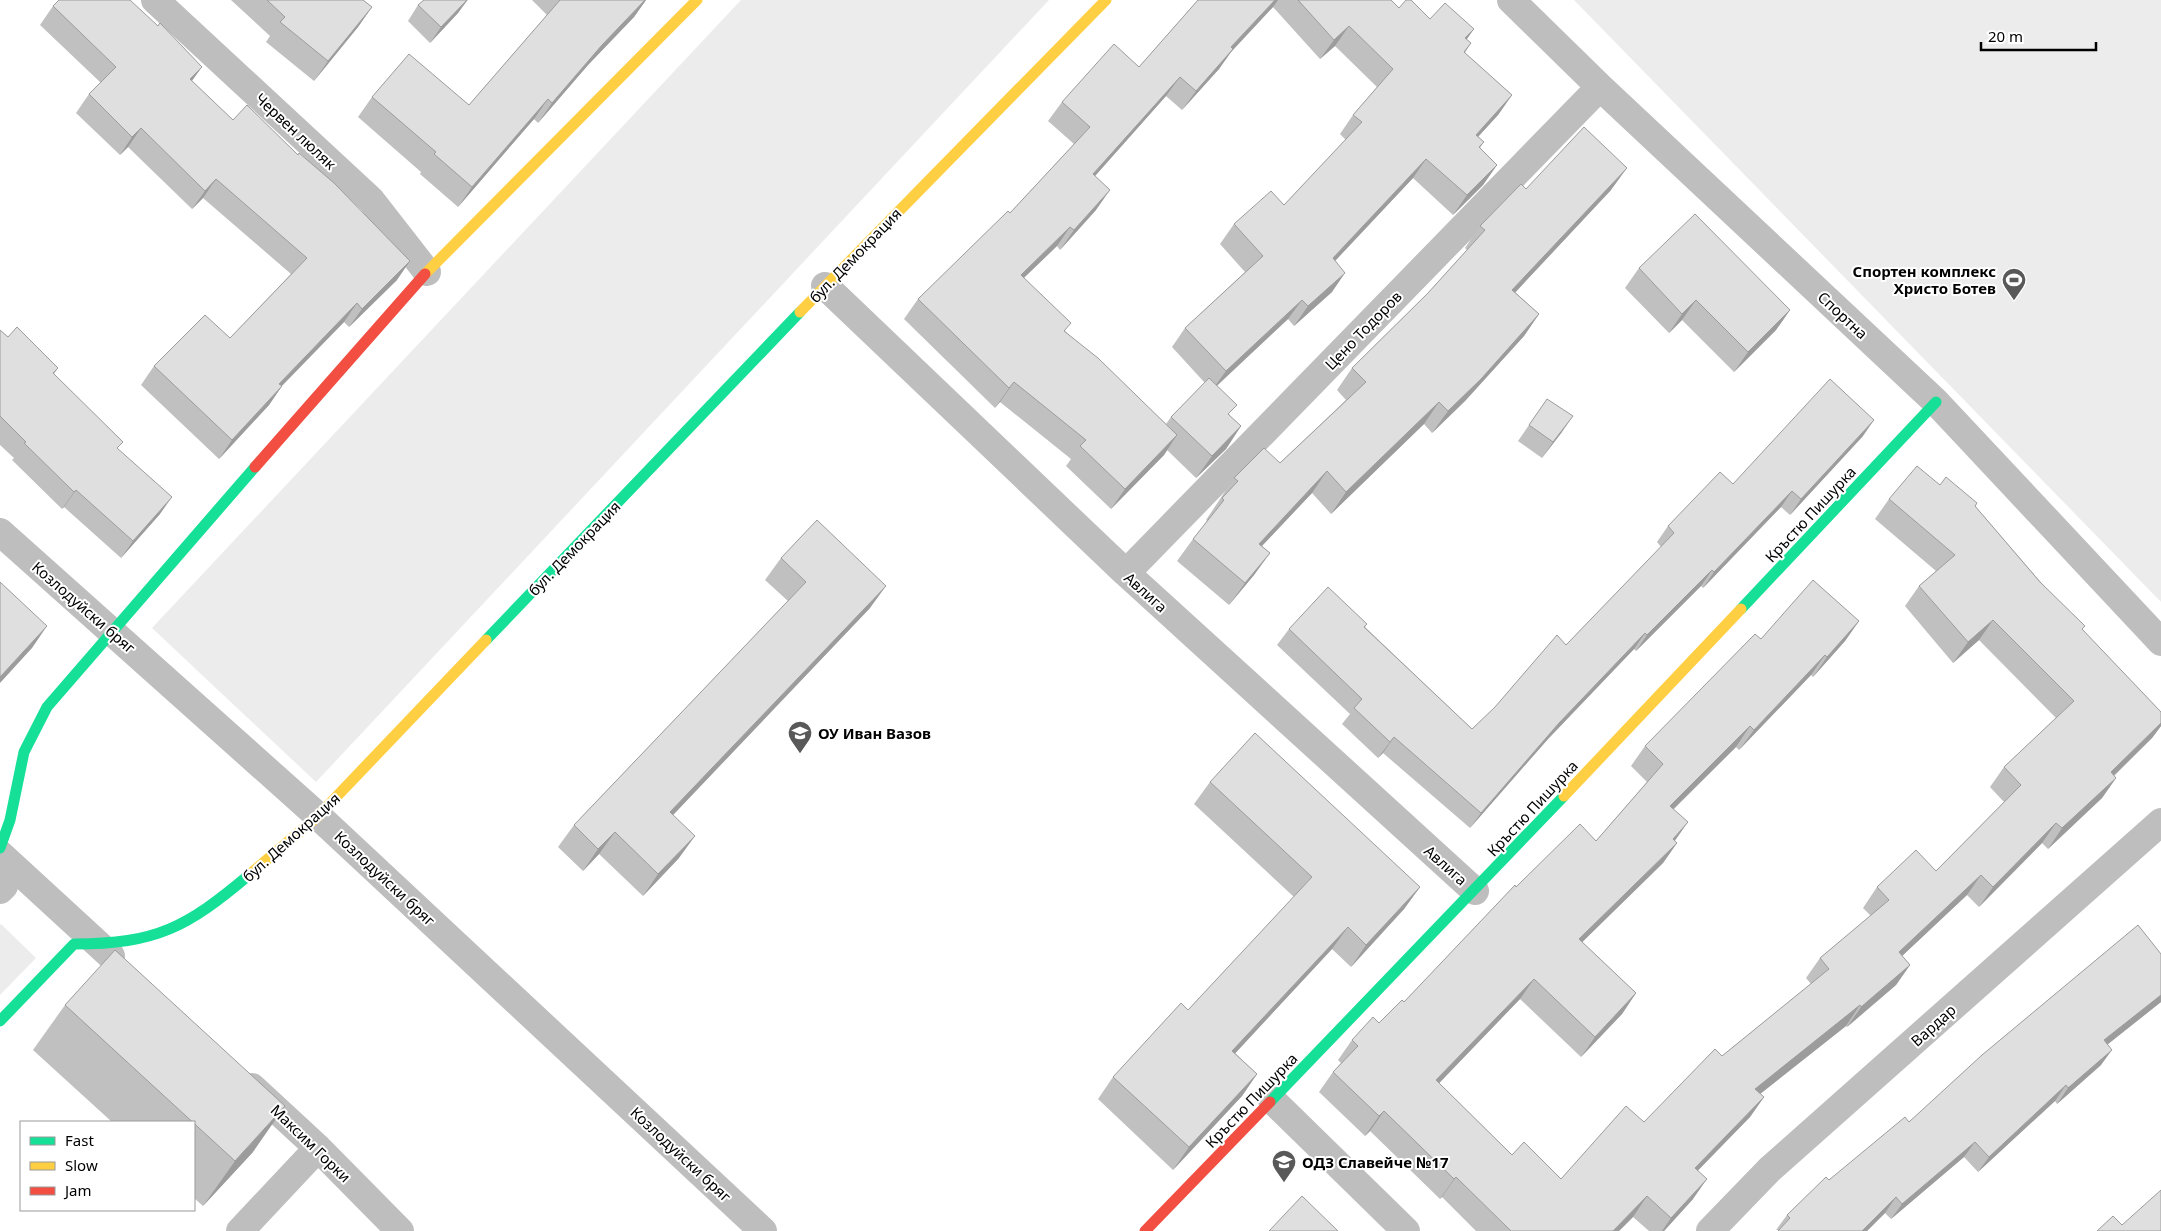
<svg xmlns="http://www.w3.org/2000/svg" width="2161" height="1231" viewBox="0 0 2161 1231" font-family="'Noto Sans',sans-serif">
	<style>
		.green { fill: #ececec }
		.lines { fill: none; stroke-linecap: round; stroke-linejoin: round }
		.street { stroke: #bebebe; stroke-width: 28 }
		.fast { stroke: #16e098; stroke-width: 11 }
		.slow { stroke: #ffcf43; stroke-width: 11 }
		.jam { stroke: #f24e42; stroke-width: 11 }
		.wall { fill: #c0c0c0; fill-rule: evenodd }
		.shaded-wall { fill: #9c9c9c }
		.building { fill: #dfdfdf; stroke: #9c9c9c }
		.labels { text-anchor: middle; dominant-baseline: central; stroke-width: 4; stroke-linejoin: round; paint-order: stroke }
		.street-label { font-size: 15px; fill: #000; stroke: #fff }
		.poi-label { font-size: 15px; font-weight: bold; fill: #000; stroke: #fff; text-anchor: start }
	</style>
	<rect width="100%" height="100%" fill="#fff"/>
	<path class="green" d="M741 0H1049L316 782 152 628Z
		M1574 0H2161V602Z
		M1 924 36 958 0 995V925Z"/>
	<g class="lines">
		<path class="street" d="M155 0 371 200 427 272
			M1511 0 1600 87 1936 402 2161 642
			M825 286 1126 573 1475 891
			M0 532 318 816 763 1231
			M1126 573 1600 87
			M0 854 111 956
			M0 862 4 886 0 890
			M252 1087 318 1148 400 1231
			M1272 1100 1406 1231
			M240 1231 318 1148
			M1710 1231 1770 1169 2161 822"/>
		<path class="fast" d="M1741 609 1936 402
			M486 640 800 312
			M0 848 10 820 24 752 47 707 255 467
			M0 1021 74 944C157 944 187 927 249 875
			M1270 1102 1564 796"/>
		<path class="slow" d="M425 274 697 0
			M800 312 1106 0
			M1564 796 1741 609
			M249 875 318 816 486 640"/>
		<path class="jam" d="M255 467 425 274
			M1145 1231 1270 1102"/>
	</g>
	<path class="wall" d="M231 0H363L372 7 358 27 314 81 266 42 270 36Z
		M424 0H468L458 13 430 43 408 21 418 5Z
		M532 0H646L634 17 588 65 538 123 534 119 458 207 420 174 421 172 358 117 372 97 469 105 547 15Z
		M1198 0H1391L1399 8 1430 19 1467 40 1471 43 1465 53 1512 95 1498 115 1478 137 1484 142 1480 148 1497 165 1483 185 1453 215 1413 178 1335 261 1332 292 1294 326 1288 319 1217 386 1230 416 1241 426 1226 449 1196 478 1167 450 1164 455 1111 509 1066 466 1071 459 1000 402 995 408 904 319 918 299 1010 213 1074 144 1048 121 1062 102 1139 67ZM1273 7 1320 59 1335 46 1377 87 1353 115 1340 134 1346 140 1284 205 1234 224 1220 244 1245 272 1185 328 1172 347 1205 383 1171 417 1166 424 1066 332 1024 278 1057 246 1060 250 1096 210 1095 176 1166 96 1182 110 1219 69 1231 52Z
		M53 6 192 81 397 280 349 327 344 322 282 386 269 405 219 459 141 385 154 366 230 338 291 274 203 198 192 209 128 147 120 155 76 113 89 94 101 83 40 25Z
		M1526 189 1611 190 1515 292 1539 314 1524 336 1465 401 1432 433 1424 424 1331 514 1312 493 1262 546 1270 553 1254 575 1229 605 1177 561 1193 539 1207 521 1206 520 1234 478 1280 463 1346 400 1337 390 1352 368 1428 293 1467 250 1465 248 1480 226Z
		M1639 268 1790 310 1776 330 1734 372 1682 320 1669 333 1625 288Z
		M0 330 8 337 58 368 54 374 118 449 160 514 121 558 64 507 62 509 12 460 14 458 0 445Z
		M1547 399 1562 432 1542 458 1518 441Z
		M1863 436 1790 515 1781 507 1703 588 1701 586 1636 651 1634 649 1548 739 1470 828 1383 753 1378 758 1342 724 1350 714 1277 645 1289 629 1367 624 1365 627 1472 729 1566 645 1661 547 1657 542 1668 526 1733 484Z
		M1940 485 1977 503 1975 506 2082 630 2161 712V726L2152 738 2114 776 2116 778 2102 798 2048 849 2042 843 1979 907 1967 895 1902 956 1910 965 1896 985 1847 1027 1846 1026 1760 1094 1764 1097 1750 1117 1698 1170 1693 1199 1664 1231H1649L1633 1217 1619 1231H1476L1442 1197 1440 1199 1370 1131 1365 1136 1319 1092 1333 1072 1341 1063 1338 1060 1352 1040 1379 1023 1404 1002 1516 887 1596 841 1647 782 1631 766 1645 746 1761 639 1859 621 1845 641 1813 677 1811 675 1739 750 1736 747 1674 809 1675 841 1677 843 1663 863 1582 942 1636 993 1622 1014 1581 1057 1520 999 1439 1083 1512 1155 1561 1179 1644 1122 1722 1056 1811 984 1806 978 1820 958 1871 916 1863 908 1877 887 1936 871 2004 802 1990 787 2004 767 2056 718 1979 640 1953 663 1905 606 1919 586 1936 571 1875 519 1889 499Z
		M781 558 870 608 673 815 679 858 643 896 599 854 583 871 558 847 574 825 788 601 765 580Z
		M1210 782 1420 887 1404 909 1351 967 1332 949 1235 1053 1257 1074 1242 1096 1173 1170 1098 1099 1113 1077 1188 1010 1294 897 1194 804Z
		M2161 954V1002L2108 1044 2101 1065 2057 1104 2055 1101 1978 1172 1964 1157 1891 1219 1885 1213 1867 1231 1776 1230 1787 1215 1829 1180 1909 1122Z
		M65 1005 253 1152 203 1206 194 1198V1122H112L33 1050Z"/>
	<path class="shaded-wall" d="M467 0 458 13 430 43 441 27Z
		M645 0H646L634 17 588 65 538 123 552 103 602 45Z
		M1275 0H1278L1273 7 1231 52 1219 69 1182 110 1196 91 1231 47Z
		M372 7 358 27 314 81 328 61Z
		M1349 26 1335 46 1320 59 1334 40Z
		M1474 29 1460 49 1465 38Z
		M202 67 189 85 190 79Z
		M1180 77 1166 96 1079 194 1093 174Z
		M1512 95 1498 115 1462 154 1476 135Z
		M548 99 534 119 458 207 472 187Z
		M141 128 128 147 120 155 132 137Z
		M1426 159 1413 178 1319 278 1333 258Z
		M1497 165 1483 185 1453 215 1467 195Z
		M1627 168 1611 190 1497 312 1512 290Z
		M216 179 203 198 192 209 205 191Z
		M1110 190 1096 210 1060 250 1074 230Z
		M1070 227 1057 246 1007 294 1021 275Z
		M410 261 397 280 349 327 362 309Z
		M1345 273 1332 292 1294 326 1308 306Z
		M1302 300 1288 319 1212 390 1226 371Z
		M1696 300 1682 320 1669 333 1682 314Z
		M357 303 344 322 266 402 279 384Z
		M1790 310 1776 330 1734 372 1748 352Z
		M1539 314 1524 336 1465 401 1432 433 1448 411Z
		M1014 382 1000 402 995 408 1009 388Z
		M282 386 269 405 219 459 232 440Z
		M1439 402 1424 424 1331 514 1346 492Z
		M1573 416 1562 432 1542 458 1553 442Z
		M1874 420 1863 436 1790 515 1801 499Z
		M1241 426 1226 449 1196 478 1212 456Z
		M1177 435 1164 455 1111 509 1125 489Z
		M1327 471 1312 493 1243 566 1259 544Z
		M76 490 64 507 62 509 74 492Z
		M1792 491 1781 507 1703 588 1714 572Z
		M172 497 160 514 121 558 133 541Z
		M1270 553 1254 575 1229 605 1245 583Z
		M1712 570 1701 586 1636 651 1647 635Z
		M886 586 870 608 654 835 670 812Z
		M1993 620 1979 640 1953 663 1968 642Z
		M1859 621 1845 641 1813 677 1827 657Z
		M47 626 32 648 0 683V677Z
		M1645 633 1634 649 1548 739 1470 828 1481 813 1559 723Z
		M1825 655 1811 675 1739 750 1754 730Z
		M2161 723V726L2152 738 2097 792 2111 772Z
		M1750 726 1736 747 1656 826 1670 806Z
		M1394 737 1383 753 1378 758 1390 742Z
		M2116 778 2102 798 2048 849 2062 828Z
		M1688 822 1674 842 1673 839Z
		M2056 823 2042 843 1979 907 1993 887Z
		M615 832 599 854 583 871 598 849Z
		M695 836 679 858 643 896 658 874Z
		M1677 843 1663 863 1565 959 1579 939Z
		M1981 875 1967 895 1885 972 1899 952Z
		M1420 887 1404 909 1351 967 1366 945Z
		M1348 927 1332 949 1217 1073 1232 1051Z
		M1910 965 1896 985 1847 1027 1861 1007Z
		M1534 979 1520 999 1422 1101 1436 1080Z
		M1636 993 1622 1014 1581 1057 1595 1037Z
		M2161 995V1002L2093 1056 2104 1040Z
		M1860 1005 1846 1026 1741 1109 1755 1089Z
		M2112 1050 2101 1065 2057 1104 2068 1088Z
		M1257 1074 1242 1096 1173 1170 1189 1147Z
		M2066 1085 2055 1101 1978 1172 1989 1157Z
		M1764 1097 1750 1117 1681 1188 1695 1168Z
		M285 1106 253 1152 203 1206 235 1161Z
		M1384 1111 1370 1131 1365 1136 1379 1116Z
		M1975 1142 1964 1157 1891 1219 1902 1204Z
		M1456 1177 1442 1197 1440 1199 1454 1179Z
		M1707 1179 1693 1199 1664 1231H1662L1671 1218Z
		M1647 1196 1633 1217 1619 1231H1613Z
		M1896 1197 1885 1213 1867 1231H1862Z"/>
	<path class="building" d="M59 0H130L158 26 160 23 202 67 190 79 233 120 247 105 298 155 299 153 334 183 410 261 362 309 357 303 279 384 282 386 232 440 154 366 205 315 230 338 307 258 216 179 205 191 141 128 132 137 89 94 116 67 53 6Z
		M267 0H363L372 7 328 61 280 22 285 17Z
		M424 0H467L441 27 418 5Z
		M560 0H645L602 45 552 103 548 99 472 187 434 154 436 152 372 97 409 54 469 105Z
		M1198 0H1275L1231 47 1233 49 1196 91 1180 77 1093 174 1110 190 1074 230 1070 227 1021 275 1071 323 1064 331 1098 358 1177 435 1125 489 1080 446 1086 440 1014 382 1009 388 918 299 1008 211 1010 213 1090 127 1062 102 1114 44 1139 67Z
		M1298 0H1391L1399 8 1406 0H1411L1430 19 1445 3 1474 29 1465 38 1471 43 1464 52 1512 95 1476 135 1484 142 1479 147 1497 165 1467 195 1426 159 1333 258 1345 273 1308 306 1302 300 1226 371 1185 328 1263 256 1234 224 1271 191 1284 205 1362 122 1353 115 1393 69 1349 26 1334 40Z
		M1584 127 1627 168 1512 290 1539 314 1481 379 1448 411 1439 402 1346 492 1327 471 1259 544 1270 553 1245 583 1193 539 1224 500 1222 498 1238 481 1234 478 1264 448 1280 463 1366 382 1352 368 1428 293 1485 230 1480 226 1521 184 1526 189Z
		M1695 214 1790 310 1748 352 1696 300 1682 314 1639 268Z
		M17 327 58 368 53 373 123 442 117 448 172 497 133 541 76 490 74 492 24 443 26 442 0 416V330L8 337Z
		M1209 378 1237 405 1228 414 1241 426 1212 456 1171 417Z
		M1830 379 1874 420 1801 499 1792 491 1714 572 1712 570 1647 635 1645 633 1559 723 1481 813 1394 737 1390 742 1354 708 1362 699 1289 629 1328 587 1367 624 1364 627 1472 729 1495 707 1557 635 1566 645 1674 533 1668 526 1720 472 1733 484Z
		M1547 399 1573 416 1553 442 1529 425Z
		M1917 466 1940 485 1946 477 1977 503 1975 506 2040 582 2085 626 2082 629 2161 712V723L2111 772 2116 778 2062 828 2056 823 1993 887 1981 875 1899 952 1910 965 1861 1007 1860 1005 1755 1089 1764 1097 1695 1168 1707 1179 1671 1218 1647 1196 1613 1231H1511L1456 1177 1454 1179 1384 1111 1379 1116 1333 1072 1358 1046 1352 1040 1373 1017 1379 1023 1402 1000 1404 1002 1515 885 1516 887 1580 824 1596 841 1663 764 1645 746 1755 634 1761 639 1813 580 1859 621 1827 657 1825 655 1754 730 1750 726 1670 806 1688 822 1673 839 1677 843 1579 939 1636 993 1595 1037 1534 979 1436 1080 1512 1155 1524 1142 1561 1179 1626 1106 1644 1122 1715 1049 1722 1056 1829 969 1820 958 1889 900 1877 887 1916 850 1936 871 2021 785 2004 767 2074 701 1993 620 1968 642 1919 586 1955 555 1889 499Z
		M817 520 886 586 670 812 695 836 658 874 615 832 598 849 574 825 806 582 781 558Z
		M0 582 47 626 0 677Z
		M1255 733 1420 887 1366 945 1348 927 1232 1051 1257 1074 1189 1147 1113 1077 1181 1003 1188 1010 1312 877 1210 782Z
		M2138 925 2161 954V995L2104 1040 2112 1050 2068 1088 2066 1085 1989 1157 1975 1142 1902 1204 1896 1197 1862 1231H1778L1790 1218 1787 1215 1826 1177 1829 1180 1905 1117 1909 1122 1982 1055Z
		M115 950 285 1106 235 1161 65 1005Z
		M2161 1190V1231H2097L2113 1216 2122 1225Z
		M1302 1196 1338 1231H1269Z"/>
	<defs>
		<symbol id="stadium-pin" viewBox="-11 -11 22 30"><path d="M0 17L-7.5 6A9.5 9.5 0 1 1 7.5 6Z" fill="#595959" stroke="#fff"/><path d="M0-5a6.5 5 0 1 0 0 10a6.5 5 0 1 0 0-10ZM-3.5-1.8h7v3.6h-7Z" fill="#fff"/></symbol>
		<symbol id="school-pin" viewBox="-11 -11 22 30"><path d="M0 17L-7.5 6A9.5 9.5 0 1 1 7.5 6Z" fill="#595959" stroke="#fff"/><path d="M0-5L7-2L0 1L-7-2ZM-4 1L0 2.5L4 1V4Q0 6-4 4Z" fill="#fff"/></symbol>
	</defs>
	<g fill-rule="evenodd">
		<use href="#stadium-pin" x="2000" y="266" width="28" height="38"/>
		<use href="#school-pin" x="786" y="719" width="28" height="38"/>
		<use href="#school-pin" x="1270" y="1148" width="28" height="38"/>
	</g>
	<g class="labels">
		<g class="street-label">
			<text transform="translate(296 131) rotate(43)">Червен люляк</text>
			<text transform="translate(855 255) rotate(-46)">бул. Демокрация</text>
			<text transform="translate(1843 315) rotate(43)">Спортна</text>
			<text transform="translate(1363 330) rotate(-46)">Цено Тодоров</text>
			<text transform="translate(1810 514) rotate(-47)">Кръстю Пишурка</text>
			<text transform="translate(574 548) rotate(-46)">бул. Демокрация</text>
			<text transform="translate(1146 592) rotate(42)">Авлига</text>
			<text transform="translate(84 607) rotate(41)">Козлодуйски бряг</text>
			<text transform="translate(1532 808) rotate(-47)">Кръстю Пишурка</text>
			<text transform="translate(291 837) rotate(-42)">бул. Демокрация</text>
			<text transform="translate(1446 865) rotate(42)">Авлига</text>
			<text transform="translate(385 878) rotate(43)">Козлодуйски бряг</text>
			<text transform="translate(1933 1025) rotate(-42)">Вардар</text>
			<text transform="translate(1251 1100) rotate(-46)">Кръстю Пишурка</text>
			<text transform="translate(311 1143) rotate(44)">Максим Горки</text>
			<text transform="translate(681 1154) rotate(43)">Козлодуйски бряг</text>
		</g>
		<g class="poi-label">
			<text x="1996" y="271" text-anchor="end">Спортен комплекс<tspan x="1996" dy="17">Христо Ботев</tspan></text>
			<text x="818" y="733">ОУ Иван Вазов</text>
			<text x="1302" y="1162">ОДЗ Славейче №17</text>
		</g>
	</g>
	<rect x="20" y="1121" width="175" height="90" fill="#ffffff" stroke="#999999"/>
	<rect x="30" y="1137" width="25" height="8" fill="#16e098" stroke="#999999"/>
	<text x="65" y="1146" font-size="15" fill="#000000">Fast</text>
	<rect x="30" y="1162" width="25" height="8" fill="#ffcf43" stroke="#999999"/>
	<text x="65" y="1171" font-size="15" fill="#000000">Slow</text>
	<rect x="30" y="1187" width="25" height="8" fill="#f24e42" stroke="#999999"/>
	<text x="65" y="1196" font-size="15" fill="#000000">Jam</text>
	<path d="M1981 42v8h115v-8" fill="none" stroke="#000000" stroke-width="2.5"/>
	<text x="1988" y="42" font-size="15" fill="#000000" stroke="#ffffff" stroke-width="4" paint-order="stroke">20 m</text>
</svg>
